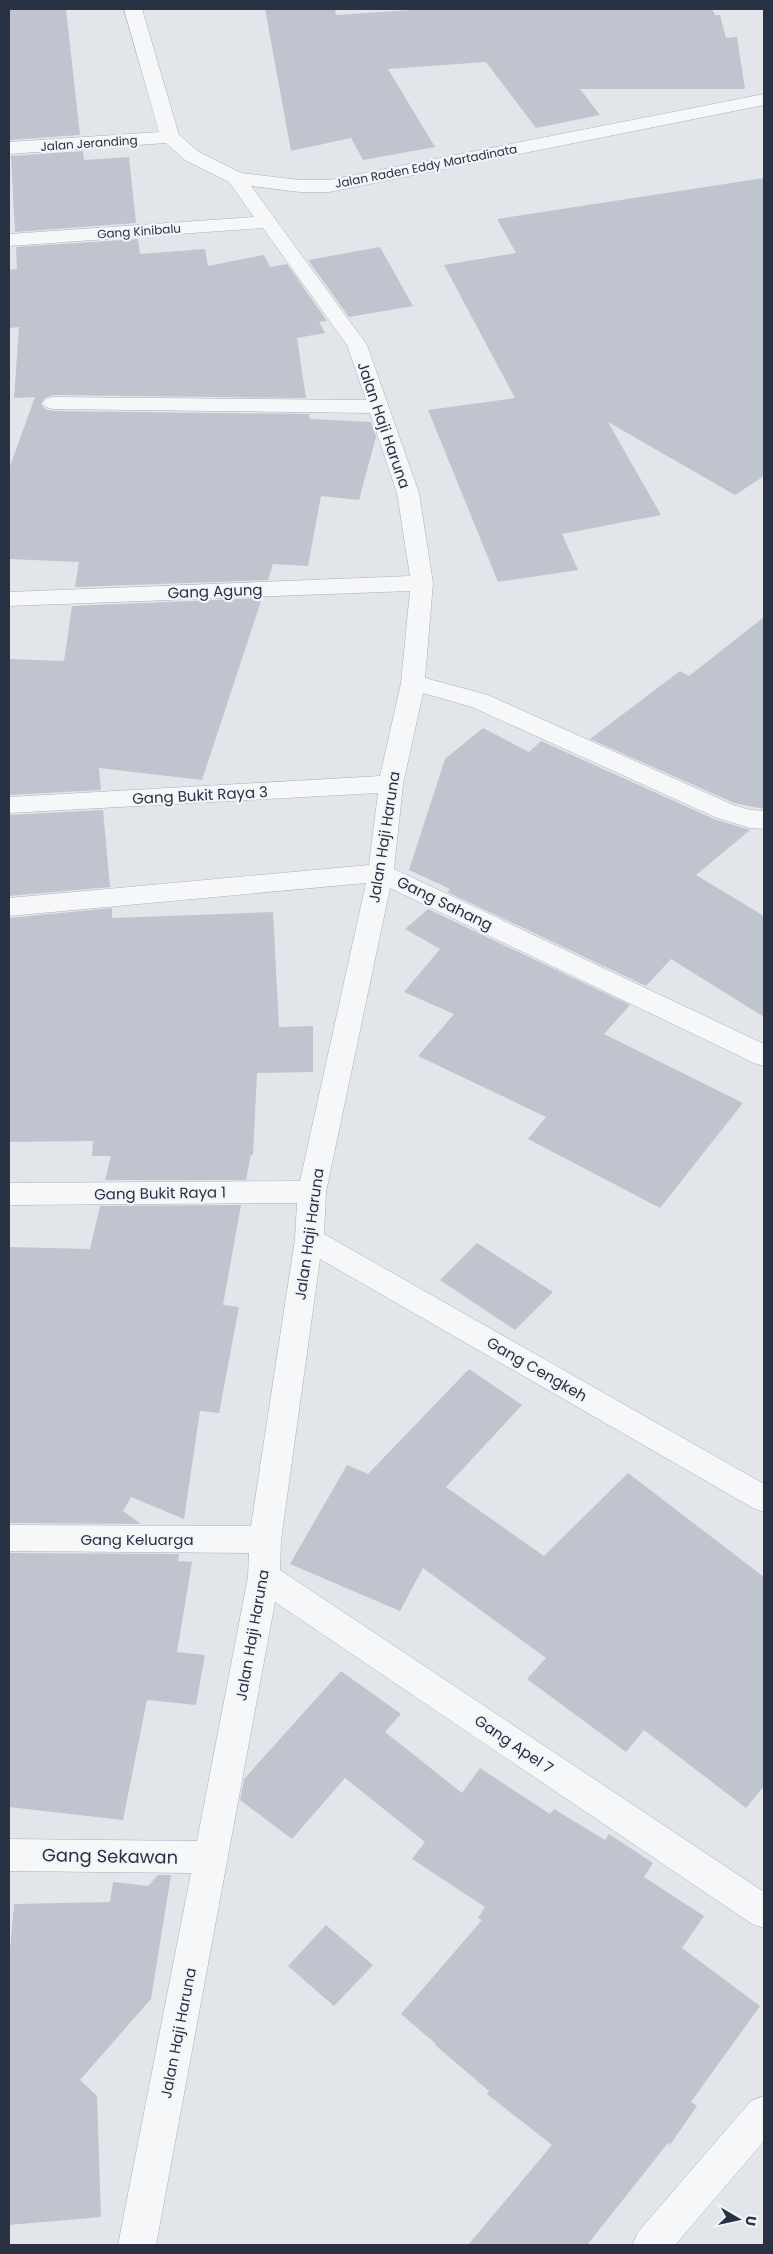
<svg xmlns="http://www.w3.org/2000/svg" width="773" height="2254" viewBox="0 0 773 2254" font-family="Poppins,sans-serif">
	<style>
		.building { fill: #bfc4ce }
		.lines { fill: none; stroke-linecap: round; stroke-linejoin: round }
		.minor-casing { stroke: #aab0b9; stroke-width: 1 }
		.minor { fill: #f5f7f9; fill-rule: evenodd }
		.labels { text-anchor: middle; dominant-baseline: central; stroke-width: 4.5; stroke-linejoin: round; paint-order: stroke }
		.far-street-label { font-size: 12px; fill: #293244; stroke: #f2f5f8 }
		.street-label { font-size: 15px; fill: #293244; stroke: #f2f5f8 }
		.near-street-label { font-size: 18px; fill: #293244; stroke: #f2f5f8 }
	</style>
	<rect width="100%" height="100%" fill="#e2e6eb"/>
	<path class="building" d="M9 9H66L80 135 10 140Z
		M265 9H335L336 15 427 9H712L715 15H720L726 38 737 37 745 89H580L600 115 536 128 486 62 388 69 435 147 363 160 351 138 291 151Z
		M83 151 84 160 129 157 136 223 15 232 11 156Z
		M764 178V476L735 495 608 422 661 515 562 534 578 570 498 582 428 410 515 398 444 265 516 253 497 219Z
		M138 239 140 254 205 249 208 266 264 255 270 267 287 264 327 321 319 322 325 333 297 338 306 398 53 395 45 398 41 404 45 409 53 411 309 414 310 419 371 422 376 437 359 500 321 496 308 566 273 564 268 580 75 587 79 562 9 559V469L35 397 14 398 19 327 9 328V270L17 269 16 247Z
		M380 247 413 306 349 317 308 260Z
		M262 598 202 780 99 768 101 790 9 795V659L64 661 72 606Z
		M764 617V809L734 803 590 739 680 671 689 676Z
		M483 728 529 752 541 741 714 819 750 830 696 875 764 916V1017L671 959 646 986 447 892 450 889 409 870 445 759Z
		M103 810 110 887 9 896V815Z
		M112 908V918L273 912 279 1027 313 1026V1072L257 1073 253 1155H251L246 1180H105L111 1156H92L93 1141 9 1142V918Z
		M428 909 630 1005 604 1034 743 1103 660 1208 528 1139 546 1117 418 1056 454 1014 404 992 440 949 405 929Z
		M241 1205 223 1305 239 1307 219 1413 200 1411 184 1519 131 1497 123 1511 141 1524 9 1523V1247L90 1249 100 1206Z
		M477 1243 553 1292 515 1330 440 1280Z
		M469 1369 522 1405 446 1487 544 1556 628 1473 764 1577V1786L746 1808 644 1730 626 1752 527 1679 546 1658 423 1568 400 1611 290 1564 347 1465 368 1474Z
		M9 1553 179 1554 178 1561 192 1562 177 1652 205 1655 196 1705 147 1700 123 1820 9 1807Z
		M341 1671 401 1714 385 1732 462 1793 480 1768 550 1814 554 1809 605 1840 609 1834 653 1863 644 1877 704 1916 682 1948 760 2006 691 2102 697 2106 670 2145 668 2143 587 2245H468L552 2145 487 2094 489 2091 435 2045 436 2044 401 2014 482 1920 478 1918 485 1907 412 1859 425 1842 345 1778 292 1839 240 1800 244 1779Z
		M158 1875H171L151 1999 80 2080 97 2096 101 2217 9 2225V1962L14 1904 110 1902 113 1882 148 1886Z
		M326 1925 373 1965 334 2006 288 1966Z"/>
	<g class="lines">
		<defs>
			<path id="minor" d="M124 9H142L179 135 199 152 241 173 300 180H329L764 94V105L329 192H300L251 186 367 345 419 493 433 583 425 678 488 695 733 805 751 810 764 811V829L750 828 715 817 472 707 423 693 403 784 394 869 764 1044V1066L754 1063 390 888 326 1192 324 1234 764 1484V1512L753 1508 320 1259 281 1540 280 1570 764 1892V1928L752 1924 275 1602 156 2245H118L191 1873 9 1871V1839L197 1841 248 1577 249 1553 9 1551V1525L251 1526 295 1239 297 1203 9 1205V1183L300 1181 366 883 9 916V898L369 865 378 793 9 813V797L380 776 401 683 410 591 9 606V592L410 576 397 493 370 413 53 409 46 407 42 403 46 399 53 397 366 400 347 345 263 228 9 246V234L254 217 229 182 185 160 166 143 9 154V142L159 132Z
				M764 2096V2141L675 2245H632L638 2232 751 2101Z"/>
		</defs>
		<use href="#minor" class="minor-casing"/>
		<use href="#minor" class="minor"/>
	</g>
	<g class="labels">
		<g class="far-street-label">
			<text transform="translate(89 143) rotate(-4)">Jalan Jeranding</text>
			<text transform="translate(426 166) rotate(-11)">Jalan Raden Eddy Martadinata</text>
			<text transform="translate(139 231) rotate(-4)">Gang Kinibalu</text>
		</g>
		<g class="street-label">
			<text transform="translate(384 425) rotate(71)">Jalan Haji Haruna</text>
			<text transform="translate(215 591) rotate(-2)">Gang Agung</text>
			<text transform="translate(200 795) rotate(-3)">Gang Bukit Raya 3</text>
			<text transform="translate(384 837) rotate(-81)">Jalan Haji Haruna</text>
			<text transform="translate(445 903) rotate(26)">Gang Sahang</text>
			<text transform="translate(160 1193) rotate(-1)">Gang Bukit Raya 1</text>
			<text transform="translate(309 1234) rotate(-82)">Jalan Haji Haruna</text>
			<text transform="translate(537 1369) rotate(30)">Gang Cengkeh</text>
			<text x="137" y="1539">Gang Keluarga</text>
			<text transform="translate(252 1635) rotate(-80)">Jalan Haji Haruna</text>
			<text transform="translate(514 1744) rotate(34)">Gang Apel 7</text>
			<text transform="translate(178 2033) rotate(-79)">Jalan Haji Haruna</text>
		</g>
		<g class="near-street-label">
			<text transform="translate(110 1856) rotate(1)">Gang Sekawan</text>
		</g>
	</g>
	<rect width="773" height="2254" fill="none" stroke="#293244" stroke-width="20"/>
	<g transform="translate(738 2219) rotate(99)" stroke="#f2f5f8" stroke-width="4" paint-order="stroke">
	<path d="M0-4L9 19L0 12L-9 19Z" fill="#293244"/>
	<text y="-8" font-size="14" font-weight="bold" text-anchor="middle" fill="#293244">U</text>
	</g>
</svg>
